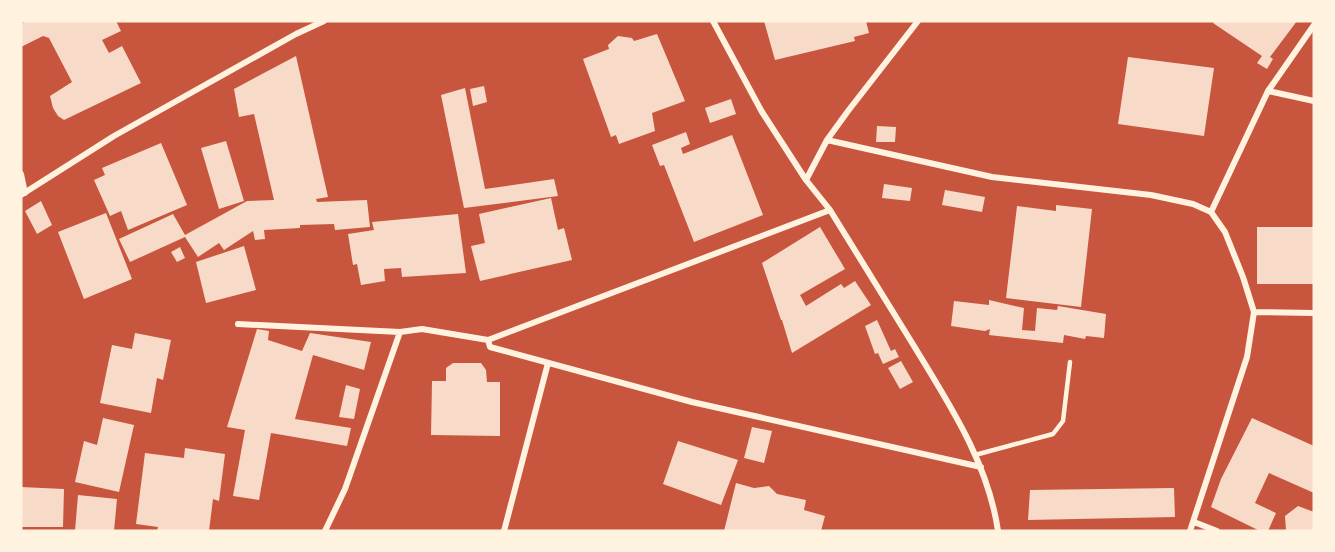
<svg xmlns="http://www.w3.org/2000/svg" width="1335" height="552" viewBox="0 0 1335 552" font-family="Figtree,sans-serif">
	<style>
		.building { fill: #f7dbc8 }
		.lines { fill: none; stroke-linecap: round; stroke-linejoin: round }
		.service { stroke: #fff3e0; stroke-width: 4.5 }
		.minor { stroke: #fff3e0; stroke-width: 6 }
	</style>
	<rect width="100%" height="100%" fill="#c8553d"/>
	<path class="building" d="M26 21H116L121 31 102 40 109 53 122 46 141 83 64 120 58 116 53 108 50 96 72 82 49 38 43 36 21 47V24Z
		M764 21H866L869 33 854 37 855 41 775 60Z
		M1215 21H1297L1270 57 1273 59 1267 69 1257 63 1262 56 1213 23Z
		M657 34 685 101 652 113 655 131 619 144 616 135 611 137 583 59 609 49 608 45 618 36 632 38 634 41Z
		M296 56 328 197 316 199 317 202 367 200 370 227 335 230 334 224 300 225V228L264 230 265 239 255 240 253 231 224 250 219 243 198 257 185 237 130 262 119 239 173 214 185 235 247 201 274 200 254 114 239 117 234 89Z
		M1128 57 1214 68 1204 136 1118 124Z
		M484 86 487 102 473 106 470 89Z
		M465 88 485 189 554 179 558 196 464 208 441 95Z
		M731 99 736 114 710 123 705 108Z
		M877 126 896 127 895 142H876Z
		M686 132 690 144 681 148 683 154 732 135 763 215 694 242 664 165 660 166 652 145Z
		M226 141 244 201 219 209 201 148Z
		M161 143 187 205 128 230 121 211 110 216 94 180 105 175 102 168Z
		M884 184 912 188 910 201 882 198Z
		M945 190 985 197 982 212 942 205Z
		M551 198 558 230 564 228 572 260 480 281 471 246 485 243 479 214Z
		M41 201 52 225 37 234 25 211Z
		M1056 205 1092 209 1081 307 1006 298 1017 206 1056 211Z
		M106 213 132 279 84 299 58 232Z
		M458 214 466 273 402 277 401 268 384 269 385 281 361 285 357 264 353 265 348 234 374 230 372 222Z
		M820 227 845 269 800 295 806 306 841 284 844 288 855 281 871 305 792 353 782 320H781L762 263Z
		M1257 227H1314V284H1257Z
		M244 246 256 290 206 303 196 262Z
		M180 247 185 258 177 262 171 252Z
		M989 300 1024 308 1022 330 1035 331 1037 308 1057 310 1058 306 1106 314 1104 338 1086 336 1085 339 1064 335 1063 343 989 335 990 329 985 331 951 326 954 301 989 305Z
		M877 320 891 351 895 349 899 357 883 364 878 353 875 354 865 326Z
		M257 329 269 331 268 340 302 351 310 333 371 342 364 370 313 355 295 419 351 428 347 446 271 433 259 500 233 496 245 430 227 427Z
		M135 333 171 340 163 380 157 378 151 413 100 403 112 345 132 349Z
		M901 361 913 382 900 389 888 368Z
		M453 363H481L486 370 487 382H500V436L431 435 432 381H446V368Z
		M346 385 360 389 354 419 339 417Z
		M103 418 134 425 119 492 75 482 84 441 97 445Z
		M1252 418 1314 446V493L1269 473 1255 503 1276 513 1268 531H1260L1211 507 1221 479Z
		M752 427 772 431 764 463 744 458Z
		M678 441 738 460 721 505 663 484Z
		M185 448 225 454 219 501 213 499 209 531H157L158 527 136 524 145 453 184 458Z
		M736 483 754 488 769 486 777 494 806 500 804 510 825 516 821 531H724Z
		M21 487 64 489 63 527H21Z
		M1174 488 1175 517 1028 520 1030 490Z
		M78 495 117 499 114 531H75Z
		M1298 506 1314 512V531H1286L1285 516Z"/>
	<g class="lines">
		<path class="service" d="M975 455 1053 434 1063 421 1070 362"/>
		<path class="minor" d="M713 21 762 112 806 180 830 210C858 256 886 301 914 346 949 404 988 462 998 531
			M1268 91 1314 101
			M827 140 992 177 1151 195 1193 204 1211 212 1225 232 1243 277 1254 312 1247 357 1190 531
			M21 174 25 193
			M806 180 827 140 848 111 918 21
			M21 195 114 136 296 34 324 21
			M1211 212 1268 91 1314 25
			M1254 312 1314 313
			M238 324 400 332
			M488 340 830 210
			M1194 522 1217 531
			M325 531 345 489 400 332 422 329 488 340 490 347 692 402 981 467
			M504 531 548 363"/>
	</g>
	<rect width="1335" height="552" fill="none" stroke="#fff3e0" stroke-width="45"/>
</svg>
